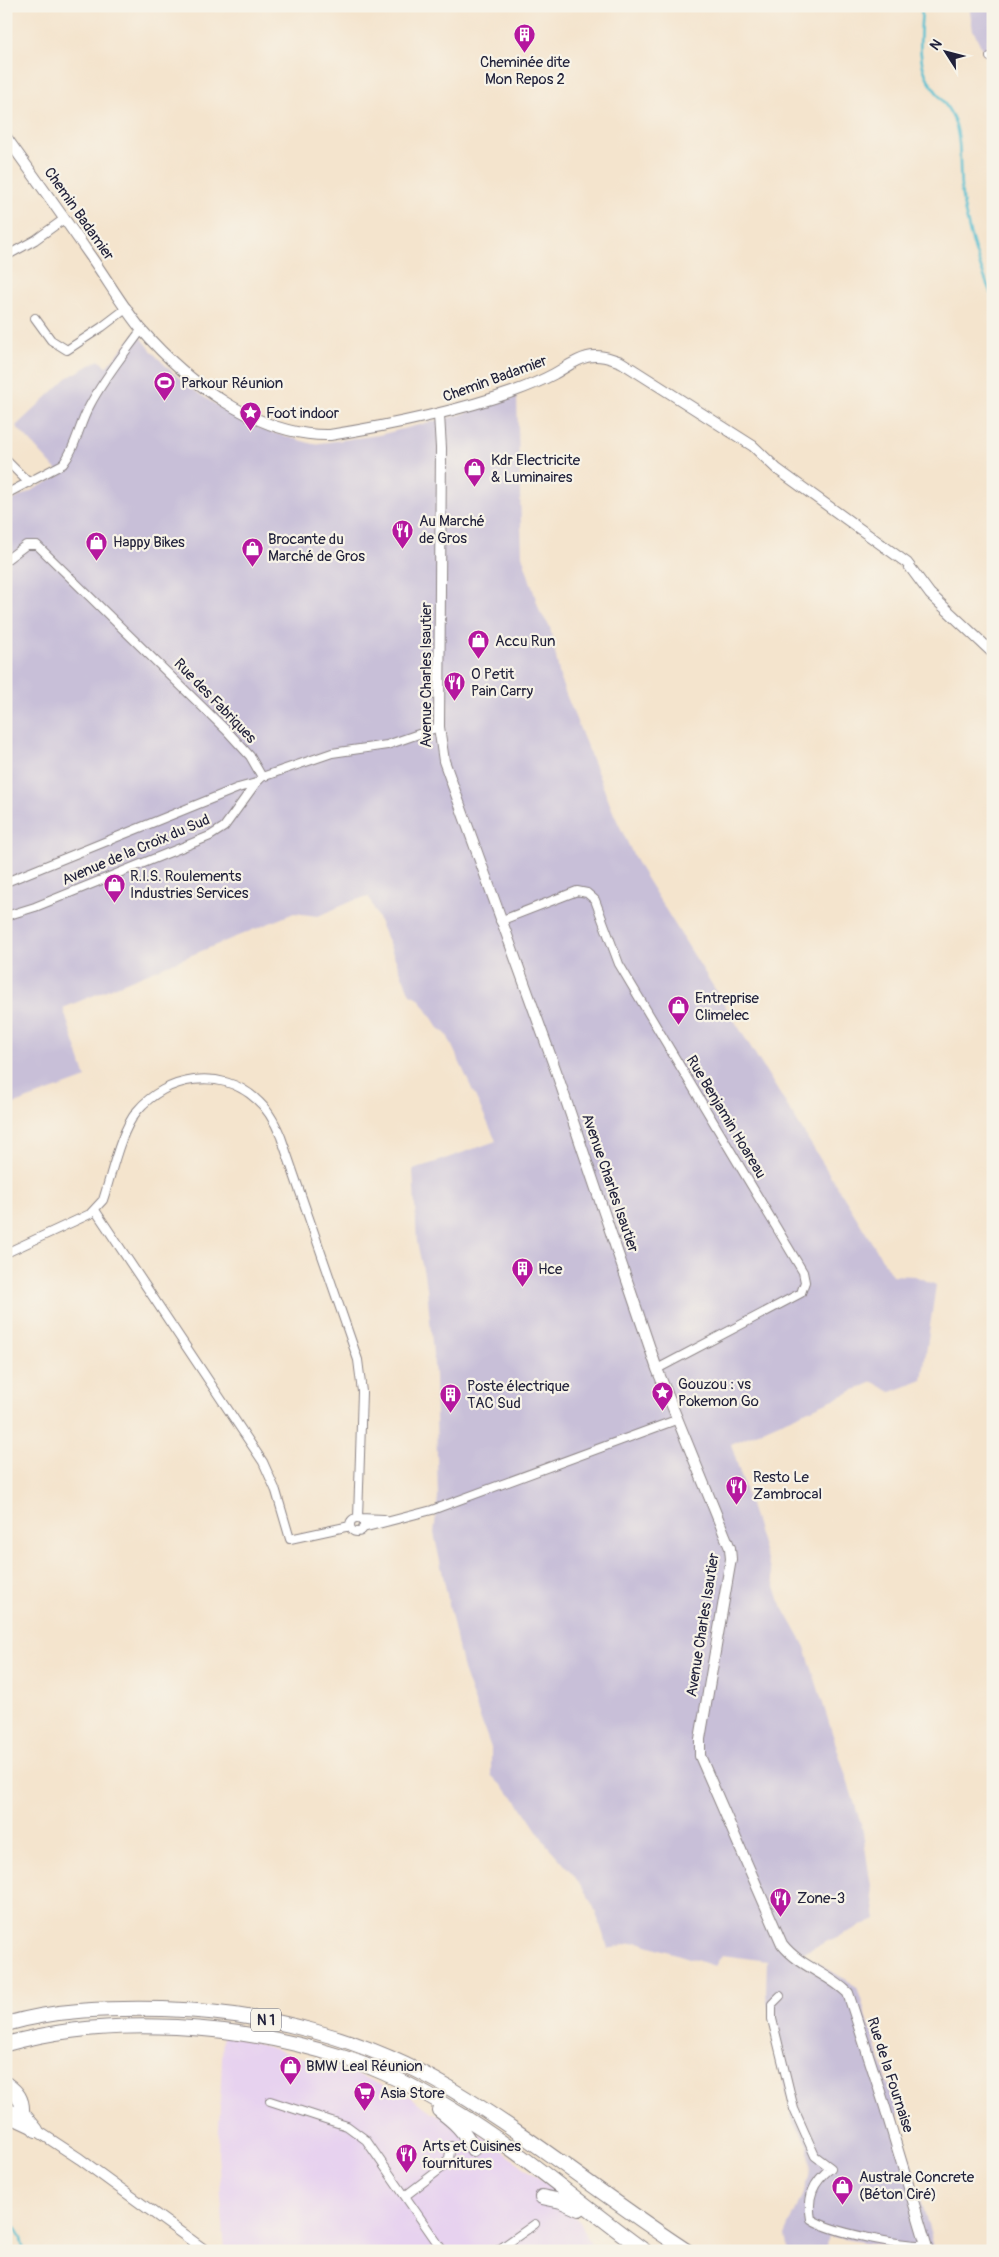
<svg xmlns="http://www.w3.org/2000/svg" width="999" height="2257" viewBox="0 0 999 2257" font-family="Pangolin,sans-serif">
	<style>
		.built { fill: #e7d2ef }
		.industrial { fill: #c8bfd8 }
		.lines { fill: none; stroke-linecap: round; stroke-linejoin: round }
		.stream { stroke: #56c0d2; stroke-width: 2.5 }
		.minor-casing { stroke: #8b8384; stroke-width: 10 }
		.tertiary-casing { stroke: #8b8384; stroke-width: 12 }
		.trunk-casing { stroke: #8b8384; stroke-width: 16 }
		.minor { stroke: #fff; stroke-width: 8 }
		.tertiary { stroke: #fff; stroke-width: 10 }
		.trunk { stroke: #fff; stroke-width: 14 }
		.labels { text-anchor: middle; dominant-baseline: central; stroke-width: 4.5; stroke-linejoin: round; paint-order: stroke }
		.shield { fill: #f7f3e8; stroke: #62616f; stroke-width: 1 }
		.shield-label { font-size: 14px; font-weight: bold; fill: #22223b }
		.poi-label { font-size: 15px; fill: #22223b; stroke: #f7f3e8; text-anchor: start }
		.street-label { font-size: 15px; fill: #22223b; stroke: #f7f3e8 }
	</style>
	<rect width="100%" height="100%" fill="#f7f3e8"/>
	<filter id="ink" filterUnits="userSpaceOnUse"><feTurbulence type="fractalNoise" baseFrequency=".02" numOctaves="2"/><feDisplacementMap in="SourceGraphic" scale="10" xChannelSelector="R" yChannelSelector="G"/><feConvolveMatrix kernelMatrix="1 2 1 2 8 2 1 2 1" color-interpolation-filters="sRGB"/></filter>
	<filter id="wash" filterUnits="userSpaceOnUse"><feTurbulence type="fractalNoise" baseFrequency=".0096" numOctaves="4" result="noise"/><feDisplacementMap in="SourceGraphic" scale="20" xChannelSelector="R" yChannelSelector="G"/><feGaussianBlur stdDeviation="1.12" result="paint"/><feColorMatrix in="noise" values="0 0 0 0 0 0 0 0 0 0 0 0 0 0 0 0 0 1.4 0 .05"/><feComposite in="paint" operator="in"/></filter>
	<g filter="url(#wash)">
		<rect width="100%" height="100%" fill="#f4e4cd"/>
		<path class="built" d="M223 2034 352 2072 410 2097 434 2113 471 2128 555 2190V2204L580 2221 594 2251H225L218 2153Z"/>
		<path class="industrial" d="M969 6H993V71L973 30Z
			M137 332 155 355 171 371 192 389 222 409 263 430 313 444 379 435 459 415 517 397 522 555 540 612 550 627 561 682 614 814 638 865 892 1275 915 1276 936 1285 922 1380 891 1392 873 1382 731 1444 780 1602 805 1647 862 1827 876 1919 802 1953 857 1987 897 2111 935 2251H914L828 2236 825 2251H788L785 2235 810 2177 809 2146 792 2119 766 1995 767 1961 722 1955 715 1966 638 1942 608 1948 592 1902 573 1874 546 1844 518 1802 491 1775V1748L463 1670 434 1533 438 1497 435 1376 427 1288 417 1242 413 1170 496 1141 447 1035 438 1027 419 998 410 994 369 897 355 900 318 916 294 913 63 1008 86 1078 6 1107V504L61 475 16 426 67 378 99 360 106 367Z"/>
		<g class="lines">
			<path class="stream" d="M922 6C921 31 916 59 929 81 937 94 948 106 954 120 963 144 958 171 962 196 968 233 978 264 993 298
				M6 2213 21 2238 24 2251"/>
		</g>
	</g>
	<g filter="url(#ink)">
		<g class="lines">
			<defs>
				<path id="minor" d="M990 57H993
					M6 256 35 240 64 219
					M35 318 51 340 67 350 102 327 127 308
					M6 460 29 483
					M6 494 63 464C76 448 79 424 90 405 104 378 124 354 142 329
					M6 560 26 545H37L228 732 250 756 262 777
					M6 882 238 788 256 783
					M6 916 35 907 210 836 224 827 256 783 262 777 332 753 387 745 439 727
					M500 921 577 891 587 893 595 900 619 964 803 1272 805 1282 801 1293 657 1369
					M95 1210 263 1462 276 1491 290 1539 350 1526
					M6 1253 90 1214 103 1200C112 1173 120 1132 137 1111 166 1076 221 1067 256 1099 268 1109 275 1122 281 1137L358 1360 362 1392 358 1518
					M350 1525a7 7 0 1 1 14 0a7 7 0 1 1-14 0Z
					M360 1518 384 1519
					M363 1528 432 1510 676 1420
					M780 1996 772 2004V2019L794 2109 815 2156 831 2168C813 2182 807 2197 811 2219 832 2233 902 2246 927 2245
					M270 2101 347 2126 366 2140 443 2251
					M405 2196 443 2167 449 2158 451 2146
					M497 2251 535 2224"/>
				<path id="tertiary" d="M6 137C34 176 62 215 89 254 107 279 122 306 141 329 186 381 258 437 330 435 392 425 452 413 512 392 526 387 541 381 554 374 565 368 575 360 587 357 599 354 610 358 621 362L753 446 777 469 907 563 930 594 993 653
					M439 415 441 448 439 727 444 761 556 1071 657 1369 730 1548 731 1559 700 1739V1756L782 1944C800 1967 828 1973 848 1993L884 2104 928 2251
					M6 2108 26 2116
					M6 2116 36 2130 80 2159 206 2251"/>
				<path id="trunk" d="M6 2024C57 2009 111 2008 163 2009 264 2012 364 2037 451 2089 533 2138 607 2199 687 2251
					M6 2044C111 2014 242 2024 345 2058 383 2070 419 2089 453 2110 521 2151 581 2205 645 2251
					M6 2084C17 2092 23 2099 22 2113L36 2130
					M439 2110C455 2122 465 2131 473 2149
					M542 2197 561 2201 579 2209"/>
			</defs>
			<use href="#minor" class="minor-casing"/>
			<use href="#tertiary" class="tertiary-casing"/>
			<use href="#trunk" class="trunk-casing"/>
			<use href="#minor" class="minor"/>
			<use href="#tertiary" class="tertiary"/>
			<use href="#trunk" class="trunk"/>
		</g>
	</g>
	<defs>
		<symbol id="building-pin" viewBox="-11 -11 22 30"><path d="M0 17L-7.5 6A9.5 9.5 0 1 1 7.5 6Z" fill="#b5179e" stroke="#f7f3e8"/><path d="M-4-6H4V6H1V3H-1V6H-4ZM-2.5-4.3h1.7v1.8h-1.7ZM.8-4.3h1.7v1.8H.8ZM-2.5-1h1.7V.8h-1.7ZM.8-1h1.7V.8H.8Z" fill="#fff"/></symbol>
		<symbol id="stadium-pin" viewBox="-11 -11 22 30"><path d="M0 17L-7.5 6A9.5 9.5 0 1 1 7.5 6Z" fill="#b5179e" stroke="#f7f3e8"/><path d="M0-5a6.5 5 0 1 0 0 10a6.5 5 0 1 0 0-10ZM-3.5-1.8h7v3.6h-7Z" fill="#fff"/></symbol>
		<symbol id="sight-pin" viewBox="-11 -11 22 30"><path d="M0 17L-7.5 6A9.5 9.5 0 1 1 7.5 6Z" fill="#b5179e" stroke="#f7f3e8"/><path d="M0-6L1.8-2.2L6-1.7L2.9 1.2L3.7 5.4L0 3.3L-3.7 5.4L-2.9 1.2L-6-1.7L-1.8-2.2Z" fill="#fff"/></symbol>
		<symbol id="shop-pin" viewBox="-11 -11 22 30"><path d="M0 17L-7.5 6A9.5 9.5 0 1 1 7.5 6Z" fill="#b5179e" stroke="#f7f3e8"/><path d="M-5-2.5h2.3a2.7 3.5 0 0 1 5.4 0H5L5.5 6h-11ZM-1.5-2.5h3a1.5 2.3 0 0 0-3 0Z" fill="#fff"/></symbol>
		<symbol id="restaurant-pin" viewBox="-11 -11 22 30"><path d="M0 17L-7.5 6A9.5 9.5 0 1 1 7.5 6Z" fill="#b5179e" stroke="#f7f3e8"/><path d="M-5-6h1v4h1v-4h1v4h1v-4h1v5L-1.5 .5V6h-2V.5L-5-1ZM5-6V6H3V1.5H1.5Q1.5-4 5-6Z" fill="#fff"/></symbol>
		<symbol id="supermarket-pin" viewBox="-11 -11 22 30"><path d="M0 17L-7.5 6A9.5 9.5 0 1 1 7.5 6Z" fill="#b5179e" stroke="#f7f3e8"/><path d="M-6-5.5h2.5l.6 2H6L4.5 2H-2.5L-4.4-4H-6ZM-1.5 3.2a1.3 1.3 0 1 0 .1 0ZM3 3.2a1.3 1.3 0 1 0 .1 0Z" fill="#fff"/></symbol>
	</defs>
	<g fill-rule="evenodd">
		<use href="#building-pin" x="512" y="22" width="25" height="34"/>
		<use href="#stadium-pin" x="152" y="370" width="25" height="34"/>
		<use href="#sight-pin" x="238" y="400" width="25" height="34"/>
		<use href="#shop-pin" x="462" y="456" width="25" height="34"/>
		<use href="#restaurant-pin" x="390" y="518" width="25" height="34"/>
		<use href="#shop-pin" x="84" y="530" width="25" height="34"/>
		<use href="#shop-pin" x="240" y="536" width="25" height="34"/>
		<use href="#shop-pin" x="466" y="628" width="25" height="34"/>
		<use href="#restaurant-pin" x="442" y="670" width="25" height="34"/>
		<use href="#shop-pin" x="102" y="872" width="25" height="34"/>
		<use href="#shop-pin" x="666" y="994" width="25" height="34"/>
		<use href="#building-pin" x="510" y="1256" width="25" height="34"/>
		<use href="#sight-pin" x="650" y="1380" width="25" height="34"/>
		<use href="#building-pin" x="438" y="1382" width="25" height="34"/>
		<use href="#restaurant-pin" x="724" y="1474" width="25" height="34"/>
		<use href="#restaurant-pin" x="768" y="1886" width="25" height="34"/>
		<use href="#shop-pin" x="278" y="2054" width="25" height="34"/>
		<use href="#supermarket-pin" x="352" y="2080" width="25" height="34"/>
		<use href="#restaurant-pin" x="394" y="2142" width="25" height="34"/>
		<use href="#shop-pin" x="830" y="2174" width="25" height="34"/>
	</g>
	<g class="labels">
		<rect class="shield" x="251" y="2008.5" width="30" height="23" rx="4"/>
		<g class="shield-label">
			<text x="266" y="2020">N 1</text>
		</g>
		<g class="poi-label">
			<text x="525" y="62" text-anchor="middle">Cheminée dite<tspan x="525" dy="17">Mon Repos 2</tspan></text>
			<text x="181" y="383">Parkour Réunion</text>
			<text x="266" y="413">Foot indoor</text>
			<text x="491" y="460">Kdr Electricite<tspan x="491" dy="17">&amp; Luminaires</tspan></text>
			<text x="419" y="521">Au Marché<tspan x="419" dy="17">de Gros</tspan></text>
			<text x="268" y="539">Brocante du<tspan x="268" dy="17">Marché de Gros</tspan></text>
			<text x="113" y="542">Happy Bikes</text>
			<text x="495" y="641">Accu Run</text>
			<text x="471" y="674">O Petit<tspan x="471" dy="17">Pain Carry</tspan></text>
			<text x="130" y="876">R.I.S. Roulements<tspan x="130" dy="17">Industries Services</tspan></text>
			<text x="695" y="998">Entreprise<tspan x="695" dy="17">Climelec</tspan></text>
			<text x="538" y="1269">Hce</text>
			<text x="678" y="1384">Gouzou : vs<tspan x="678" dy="17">Pokemon Go</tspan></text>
			<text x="467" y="1386">Poste électrique<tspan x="467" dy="17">TAC Sud</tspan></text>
			<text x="753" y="1477">Resto Le<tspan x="753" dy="17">Zambrocal</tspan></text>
			<text x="797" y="1898">Zone-3</text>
			<text x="306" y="2066">BMW Leal Réunion</text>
			<text x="380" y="2093">Asia Store</text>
			<text x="422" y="2146">Arts et Cuisines<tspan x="422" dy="17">fournitures</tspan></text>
			<text x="859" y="2177">Australe Concrete<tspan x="859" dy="17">(Béton Ciré)</tspan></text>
		</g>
		<g class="street-label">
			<text transform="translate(79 214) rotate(55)">Chemin Badamier</text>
			<text transform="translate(495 379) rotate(-20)">Chemin Badamier</text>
			<text transform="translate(426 675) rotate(-90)">Avenue Charles Isautier</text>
			<text transform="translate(215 701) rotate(46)">Rue des Fabriques</text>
			<text transform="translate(136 850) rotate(-23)">Avenue de la Croix du Sud</text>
			<text transform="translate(726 1117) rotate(59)">Rue Benjamin Hoareau</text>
			<text transform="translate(610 1183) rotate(71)">Avenue Charles Isautier</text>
			<text transform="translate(703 1625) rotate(-81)">Avenue Charles Isautier</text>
			<text transform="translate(890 2075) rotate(72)">Rue de la Fournaise</text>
		</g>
	</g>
	<rect width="999" height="2257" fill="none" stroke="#f7f3e8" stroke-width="25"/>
	<g transform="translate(946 52) rotate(306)" stroke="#f7f3e8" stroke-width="4" paint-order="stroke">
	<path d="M0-4L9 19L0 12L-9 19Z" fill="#22223b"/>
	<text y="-8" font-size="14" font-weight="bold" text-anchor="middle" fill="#22223b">N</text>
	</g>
</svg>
